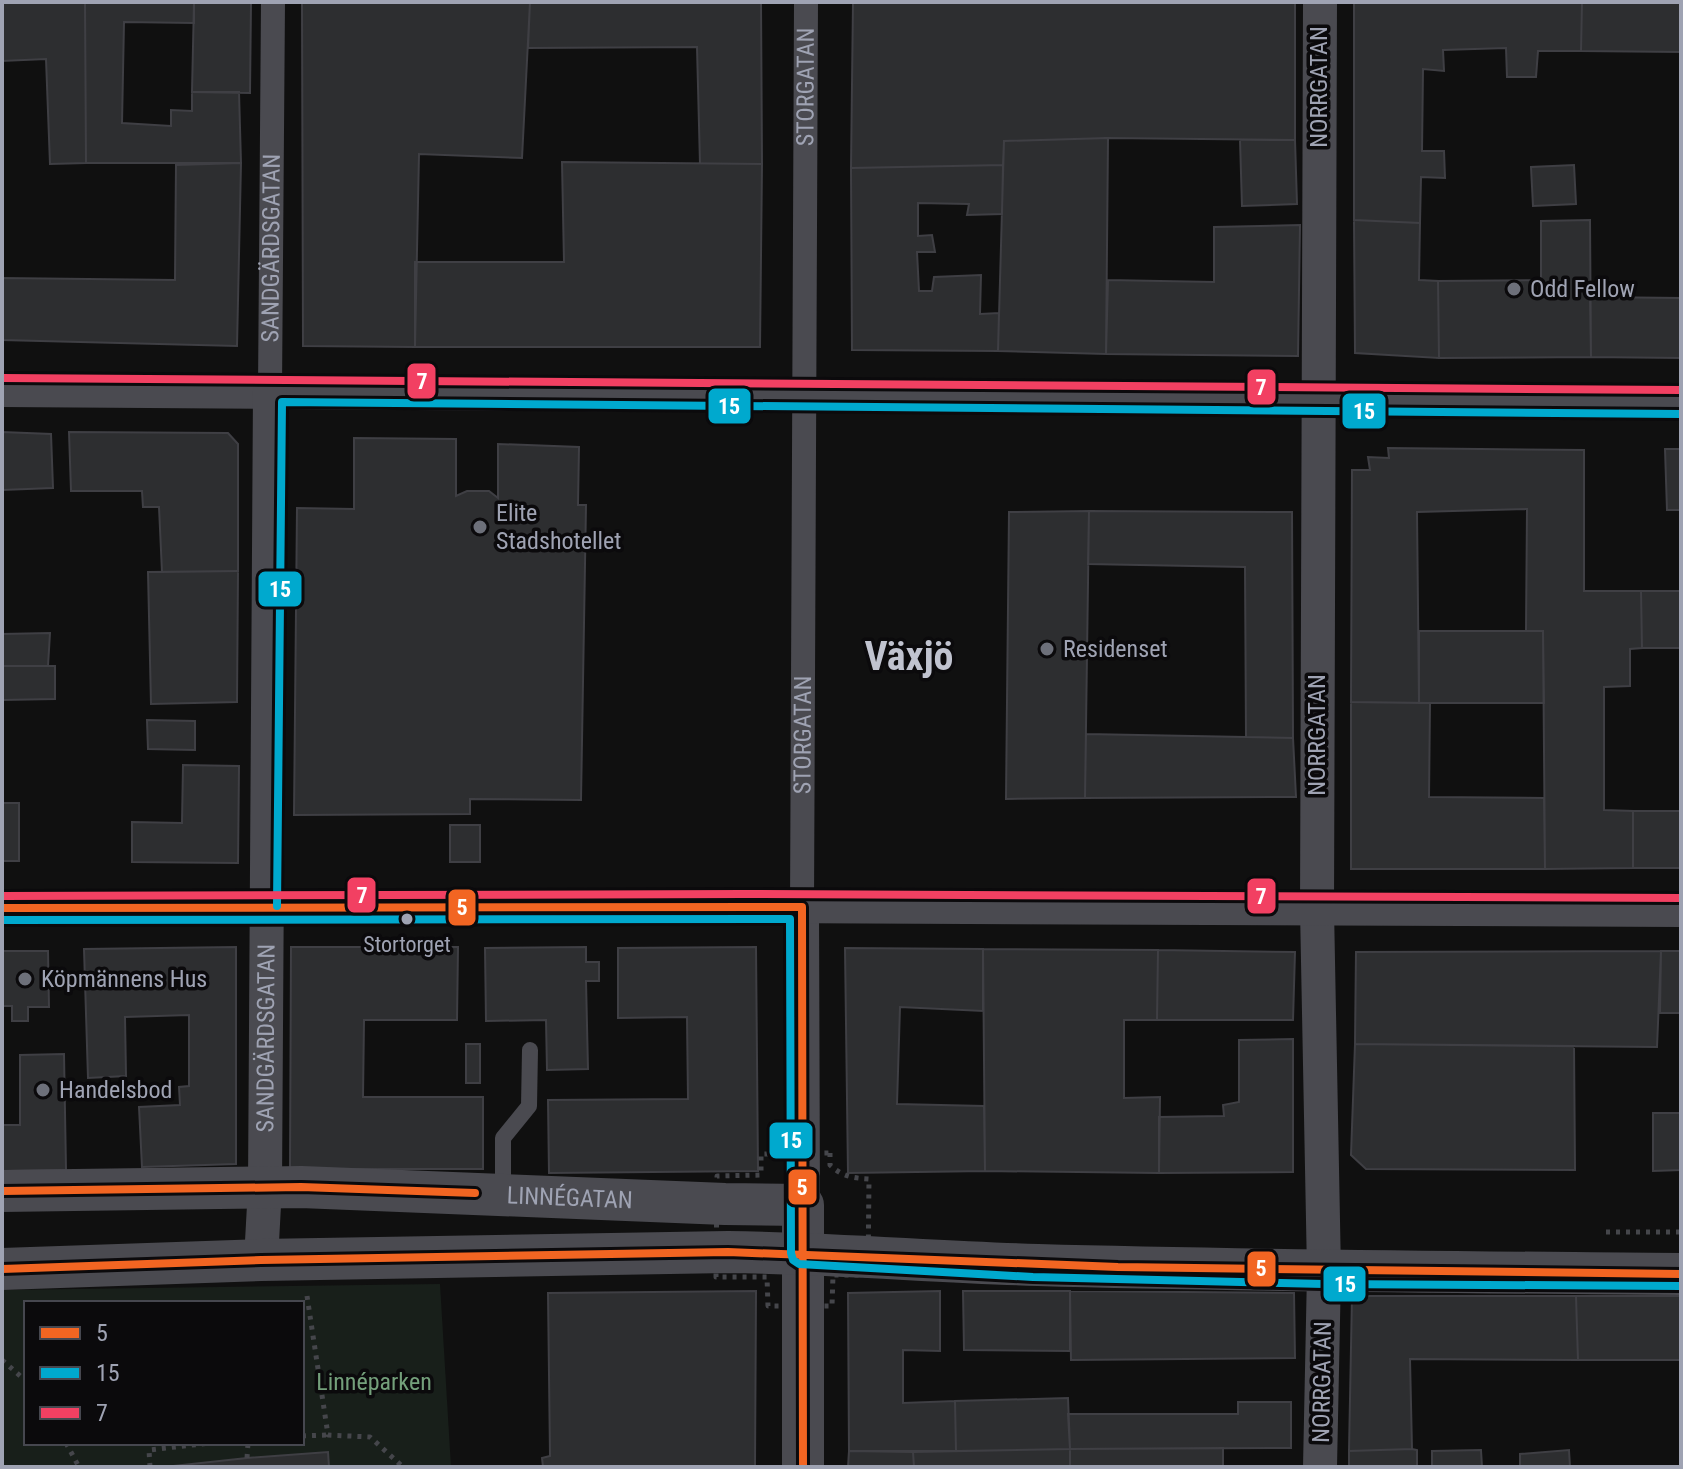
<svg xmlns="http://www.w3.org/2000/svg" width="1683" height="1469" viewBox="0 0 1683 1469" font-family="'Roboto Condensed',sans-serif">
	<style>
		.green { fill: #181f1a; fill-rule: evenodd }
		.building { fill: #2d2e30; stroke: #3f3f44; stroke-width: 2 }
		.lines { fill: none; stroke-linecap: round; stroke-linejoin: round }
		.path { stroke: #45464b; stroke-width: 5; stroke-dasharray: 4 6; stroke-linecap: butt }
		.service { stroke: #4a4a50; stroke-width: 16 }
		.pedestrian { stroke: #4a4a50; stroke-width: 24 }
		.minor { stroke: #4a4a50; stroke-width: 34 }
		.tertiary { stroke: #4a4a50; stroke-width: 42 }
		.bus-1-casing { stroke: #0b0a0c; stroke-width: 14 }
		.bus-2-casing { stroke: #0b0a0c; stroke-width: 14 }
		.bus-3-casing { stroke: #0b0a0c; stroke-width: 14 }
		.bus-1 { stroke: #f26522; stroke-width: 8 }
		.bus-2 { stroke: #00a9ce; stroke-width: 8 }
		.bus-3 { stroke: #f24062; stroke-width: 8 }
		.poi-dot { fill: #6d707a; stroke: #0b0a0c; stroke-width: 3 }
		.bus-dot { fill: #9fa3b3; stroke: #0b0a0c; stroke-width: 3 }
		.labels { text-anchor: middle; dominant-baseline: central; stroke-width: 7; stroke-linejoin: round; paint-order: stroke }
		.bus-label { font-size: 22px; fill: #9fa3b3; stroke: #0b0a0c }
		.street-label { font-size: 24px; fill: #9fa3b3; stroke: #0b0a0c }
		.poi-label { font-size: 24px; fill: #9fa3b3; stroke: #0b0a0c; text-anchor: start }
		.park-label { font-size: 24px; fill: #74a07b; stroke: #0b0a0c }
		.town-label { font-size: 40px; font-weight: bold; fill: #c0c3cf; stroke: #0b0a0c }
		.line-badge { stroke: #0b0a0c; stroke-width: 3 }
		.badge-label { font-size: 22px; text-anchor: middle; font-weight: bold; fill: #fff }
	</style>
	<rect width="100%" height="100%" fill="#101010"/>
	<path class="green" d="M440 1284 451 1467H2V1290ZM26 1303H302V1443H26Z"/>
	<path class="building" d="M2 2H85L86 163 50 164 46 59 2 61Z
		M85 2H194V23L124 22 122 123 171 126V110L192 111V92H239L241 163H86Z
		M194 2H251L250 93 192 92Z
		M302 2H530L522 158 419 154 415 347 303 346Z
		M530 2H761L762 164H700L697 47 528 48Z
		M853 2H1295V140L1108 138 1004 141 1003 165 851 168Z
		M1354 2H1582L1581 51H1538L1536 77H1507L1506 48 1443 50 1444 71 1423 69 1422 151H1444L1445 178 1421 177 1420 223 1354 220Z
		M1582 2H1681V52L1581 51Z
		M1108 138 1106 354 998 351 1004 141Z
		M1240 140H1295L1297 204 1242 206Z
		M562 162 762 164 760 347H415V262H564Z
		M241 163 237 346 2 340V278L175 280 176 165Z
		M1003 165 1002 214 967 215 969 204 918 203V236L932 235 935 252H917L919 291H932L934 277 981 275 980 314 999 313 998 351 852 350 851 168Z
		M1574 165 1576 204 1533 206 1531 167Z
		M1354 220 1420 223 1419 280 1438 281 1439 358 1355 353Z
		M1590 220 1591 357 1439 358 1438 281 1541 280V221Z
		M1300 225 1298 356 1106 354 1108 280 1214 282V227Z
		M1590 297 1681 298V358L1591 357Z
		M2 432 51 434 53 488 2 490Z
		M69 432 228 433 238 444V571L162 572 159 507H143L142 491H71Z
		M354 438 456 439V496L467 491H489L498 498V444L579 447 578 505H586L581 800 470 799V814L294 815 297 508 354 509Z
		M1388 448 1584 450V591H1641L1642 648 1630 649V686L1604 687V810L1633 811V868L1545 869 1543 631H1526L1527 509 1417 512 1419 703 1351 702 1352 470H1370L1368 457 1389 458Z
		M1665 449H1681V510H1667Z
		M1089 511 1085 798 1006 799 1009 512Z
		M1089 511 1292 512 1293 738 1246 737 1245 567 1088 564Z
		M238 571 237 702 151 704 148 572Z
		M1641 591H1681V648H1642Z
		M1419 631H1543L1544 703H1419Z
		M50 633 48 666H2V634Z
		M2 666H55V699L2 700Z
		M1351 702 1430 703 1429 797 1544 798 1545 869H1351Z
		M147 720 195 721V750L148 749Z
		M1086 734 1293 738 1296 797 1085 798Z
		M183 765 239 766 238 863 132 862V822L182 823Z
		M2 803H19V861H2Z
		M1633 811H1681V868H1633Z
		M450 825H480V862H450Z
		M236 947V1164L142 1167 139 1107 180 1105 179 1087 189 1086V1015L125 1017 126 1076 88 1078 84 949Z
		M291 947H458L457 1020H364L363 1097H483V1169H290Z
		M586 947V962H599V981H586L588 1069 547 1070 546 1020 486 1021 485 948Z
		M756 947 758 1171 549 1173 548 1100 688 1099 687 1017 618 1018V948Z
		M845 948 983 949V1011L900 1007 897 1104 984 1106 985 1171 848 1173Z
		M983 949 1158 950 1157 1020H1124V1098L1160 1097 1159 1173 985 1171Z
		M1158 950 1295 952 1293 1020H1157Z
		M2 951H48L49 1007H28V1021H12V1006H2Z
		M1661 951 1657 1047 1355 1044 1356 952Z
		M1661 951H1681V1013H1660Z
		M1293 1039V1172L1159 1173V1117L1224 1116 1223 1105 1239 1102V1040Z
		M466 1044H480V1083H466Z
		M1355 1044 1574 1046 1575 1170 1366 1169 1351 1155Z
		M64 1054 66 1170 2 1171V1125H20V1055Z
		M1653 1113H1681V1170L1653 1171Z
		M756 1291 755 1467H543L542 1458 550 1456 548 1293Z
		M940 1291V1351L903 1350V1403L955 1401 956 1451H849L848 1293Z
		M963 1291H1070V1351L964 1350Z
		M1070 1291 1294 1293 1295 1358 1071 1360Z
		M1352 1296H1576L1578 1360 1410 1359 1412 1449 1349 1451Z
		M1576 1296H1681V1360H1578Z
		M1068 1398 1070 1449 956 1451 955 1401Z
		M1238 1402H1291V1448L1070 1449 1068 1414H1238Z
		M1223 1448V1467H1070V1449Z
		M1070 1449V1467H914L913 1452Z
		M1412 1449 1417 1450V1467H1349V1451Z
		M1481 1450 1482 1467H1432V1451Z
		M1569 1450 1570 1467H1520V1454Z
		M849 1451 913 1452 914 1467H848Z
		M328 1452 329 1467H164L247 1458Z"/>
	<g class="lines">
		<path class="path" d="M830 1153V1165C843 1177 853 1178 869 1179L868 1275H833L832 1306H768L767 1277H716L717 1176 761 1175V1154Z
			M1606 1232H1681
			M307 1296 328 1435 370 1437 403 1467
			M2 1360 26 1381
			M302 1436 328 1435
			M66 1443 79 1467
			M247 1458 248 1443
			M150 1467 149 1450 210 1443"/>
		<path class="service" d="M503 1194V1138L529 1106 530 1050"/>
		<g class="pedestrian">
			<path id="s1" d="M270 390 273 2"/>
			<path id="s2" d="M802 907 806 2"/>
		</g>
		<g class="minor">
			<path d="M1320 2 1317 909 1324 1272 1320 1467"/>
			<path d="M2 390C562 390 1121 402 1681 402"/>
			<path d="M802 907 803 1205"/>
			<path d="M2 908 744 906 1681 910"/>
			<path id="s3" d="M261 1260 265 1187 270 390"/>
		</g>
		<g class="tertiary">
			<path id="s4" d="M2 1191 301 1187 725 1204 803 1205V1467"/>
			<path d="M2 1269 261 1260 728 1252C832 1253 934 1262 1038 1265 1252 1271 1466 1272 1681 1274"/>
		</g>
		<defs>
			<path id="bus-1" d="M802 907 803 1467
				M2 908 802 907
				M2 1191 301 1187 475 1193
				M2 1269 261 1260 728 1252 1118 1267 1681 1274"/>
			<path id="bus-2" d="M277 906 282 402 1681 414
				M2 920 790 919 791 1253 793 1260 799 1264 1033 1277 1324 1284 1681 1286"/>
			<path id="bus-3" d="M2 378 1681 390
				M2 896 744 894 1681 898"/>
		</defs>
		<use href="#bus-1" class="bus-1-casing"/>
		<use href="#bus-2" class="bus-2-casing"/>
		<use href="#bus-3" class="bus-3-casing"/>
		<use href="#bus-1" class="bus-1"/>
		<use href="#bus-2" class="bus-2"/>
		<use href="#bus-3" class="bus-3"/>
	</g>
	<g class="poi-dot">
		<circle cx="1514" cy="289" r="8"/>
		<circle cx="480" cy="527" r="8"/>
		<circle cx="1047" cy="649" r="8"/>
		<circle cx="25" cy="979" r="8"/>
		<circle cx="43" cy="1090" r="8"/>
	</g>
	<circle class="bus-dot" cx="407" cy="919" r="7"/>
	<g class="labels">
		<g class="bus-label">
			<text x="407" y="944">Stortorget</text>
		</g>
		<g class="street-label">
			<text stroke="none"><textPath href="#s2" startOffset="820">STORGATAN</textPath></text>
			<text transform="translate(1319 87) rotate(-90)">NORRGATAN</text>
			<text stroke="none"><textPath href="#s1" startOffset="142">SANDGÄRDSGATAN</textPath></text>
			<text stroke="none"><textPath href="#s2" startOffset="172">STORGATAN</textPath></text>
			<text transform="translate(1317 735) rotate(-90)">NORRGATAN</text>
			<text stroke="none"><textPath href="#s3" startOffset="222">SANDGÄRDSGATAN</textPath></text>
			<text stroke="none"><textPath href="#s4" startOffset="568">LINNÉGATAN</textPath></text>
			<text transform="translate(1322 1382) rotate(-89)">NORRGATAN</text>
		</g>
		<g class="poi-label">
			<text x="1530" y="289">Odd Fellow</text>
			<text x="496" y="513">Elite<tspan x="496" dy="28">Stadshotellet</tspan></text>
			<text x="1063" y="649">Residenset</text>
			<text x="41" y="979">Köpmännens Hus</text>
			<text x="59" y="1090">Handelsbod</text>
		</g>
		<g class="park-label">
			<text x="374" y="1382">Linnéparken</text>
		</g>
		<g class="town-label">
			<text x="909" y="656">Växjö</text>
		</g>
	</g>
	<g class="line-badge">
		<rect x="406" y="362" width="31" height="38" rx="8" fill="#f24062"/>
		<rect x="1246" y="368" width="31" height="38" rx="8" fill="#f24062"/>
		<rect x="707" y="387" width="45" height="38" rx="8" fill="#00a9ce"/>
		<rect x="1341" y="392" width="46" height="38" rx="8" fill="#00a9ce"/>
		<rect x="257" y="570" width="46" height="38" rx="8" fill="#00a9ce"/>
		<rect x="346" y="876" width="31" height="38" rx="8" fill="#f24062"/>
		<rect x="1246" y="877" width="31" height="38" rx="8" fill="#f24062"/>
		<rect x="447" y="888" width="30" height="39" rx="8" fill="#f26522"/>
		<rect x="768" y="1121" width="46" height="39" rx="8" fill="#00a9ce"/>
		<rect x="787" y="1168" width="31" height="38" rx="8" fill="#f26522"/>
		<rect x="1246" y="1250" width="31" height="38" rx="8" fill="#f26522"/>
		<rect x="1322" y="1265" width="45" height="38" rx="8" fill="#00a9ce"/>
	</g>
	<g class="badge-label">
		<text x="422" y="389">7</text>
		<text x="1261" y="395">7</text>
		<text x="729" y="414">15</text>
		<text x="1364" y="419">15</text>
		<text x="280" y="597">15</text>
		<text x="362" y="903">7</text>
		<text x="1261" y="904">7</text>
		<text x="462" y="915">5</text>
		<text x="791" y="1148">15</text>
		<text x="802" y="1195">5</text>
		<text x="1261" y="1276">5</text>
		<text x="1345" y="1292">15</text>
	</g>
	<rect width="1683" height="1469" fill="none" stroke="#9fa3b3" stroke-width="8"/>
	<rect x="24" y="1301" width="280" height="144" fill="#0b0a0c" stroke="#46474f" stroke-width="2"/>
	<rect x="40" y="1327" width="40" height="12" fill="#f26522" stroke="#46474f" stroke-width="2"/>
	<text x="96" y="1341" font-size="24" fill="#9fa3b3">5</text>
	<rect x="40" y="1367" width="40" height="12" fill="#00a9ce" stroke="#46474f" stroke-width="2"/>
	<text x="96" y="1381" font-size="24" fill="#9fa3b3">15</text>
	<rect x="40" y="1407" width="40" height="12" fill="#f24062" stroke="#46474f" stroke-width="2"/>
	<text x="96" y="1421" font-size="24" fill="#9fa3b3">7</text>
</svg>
